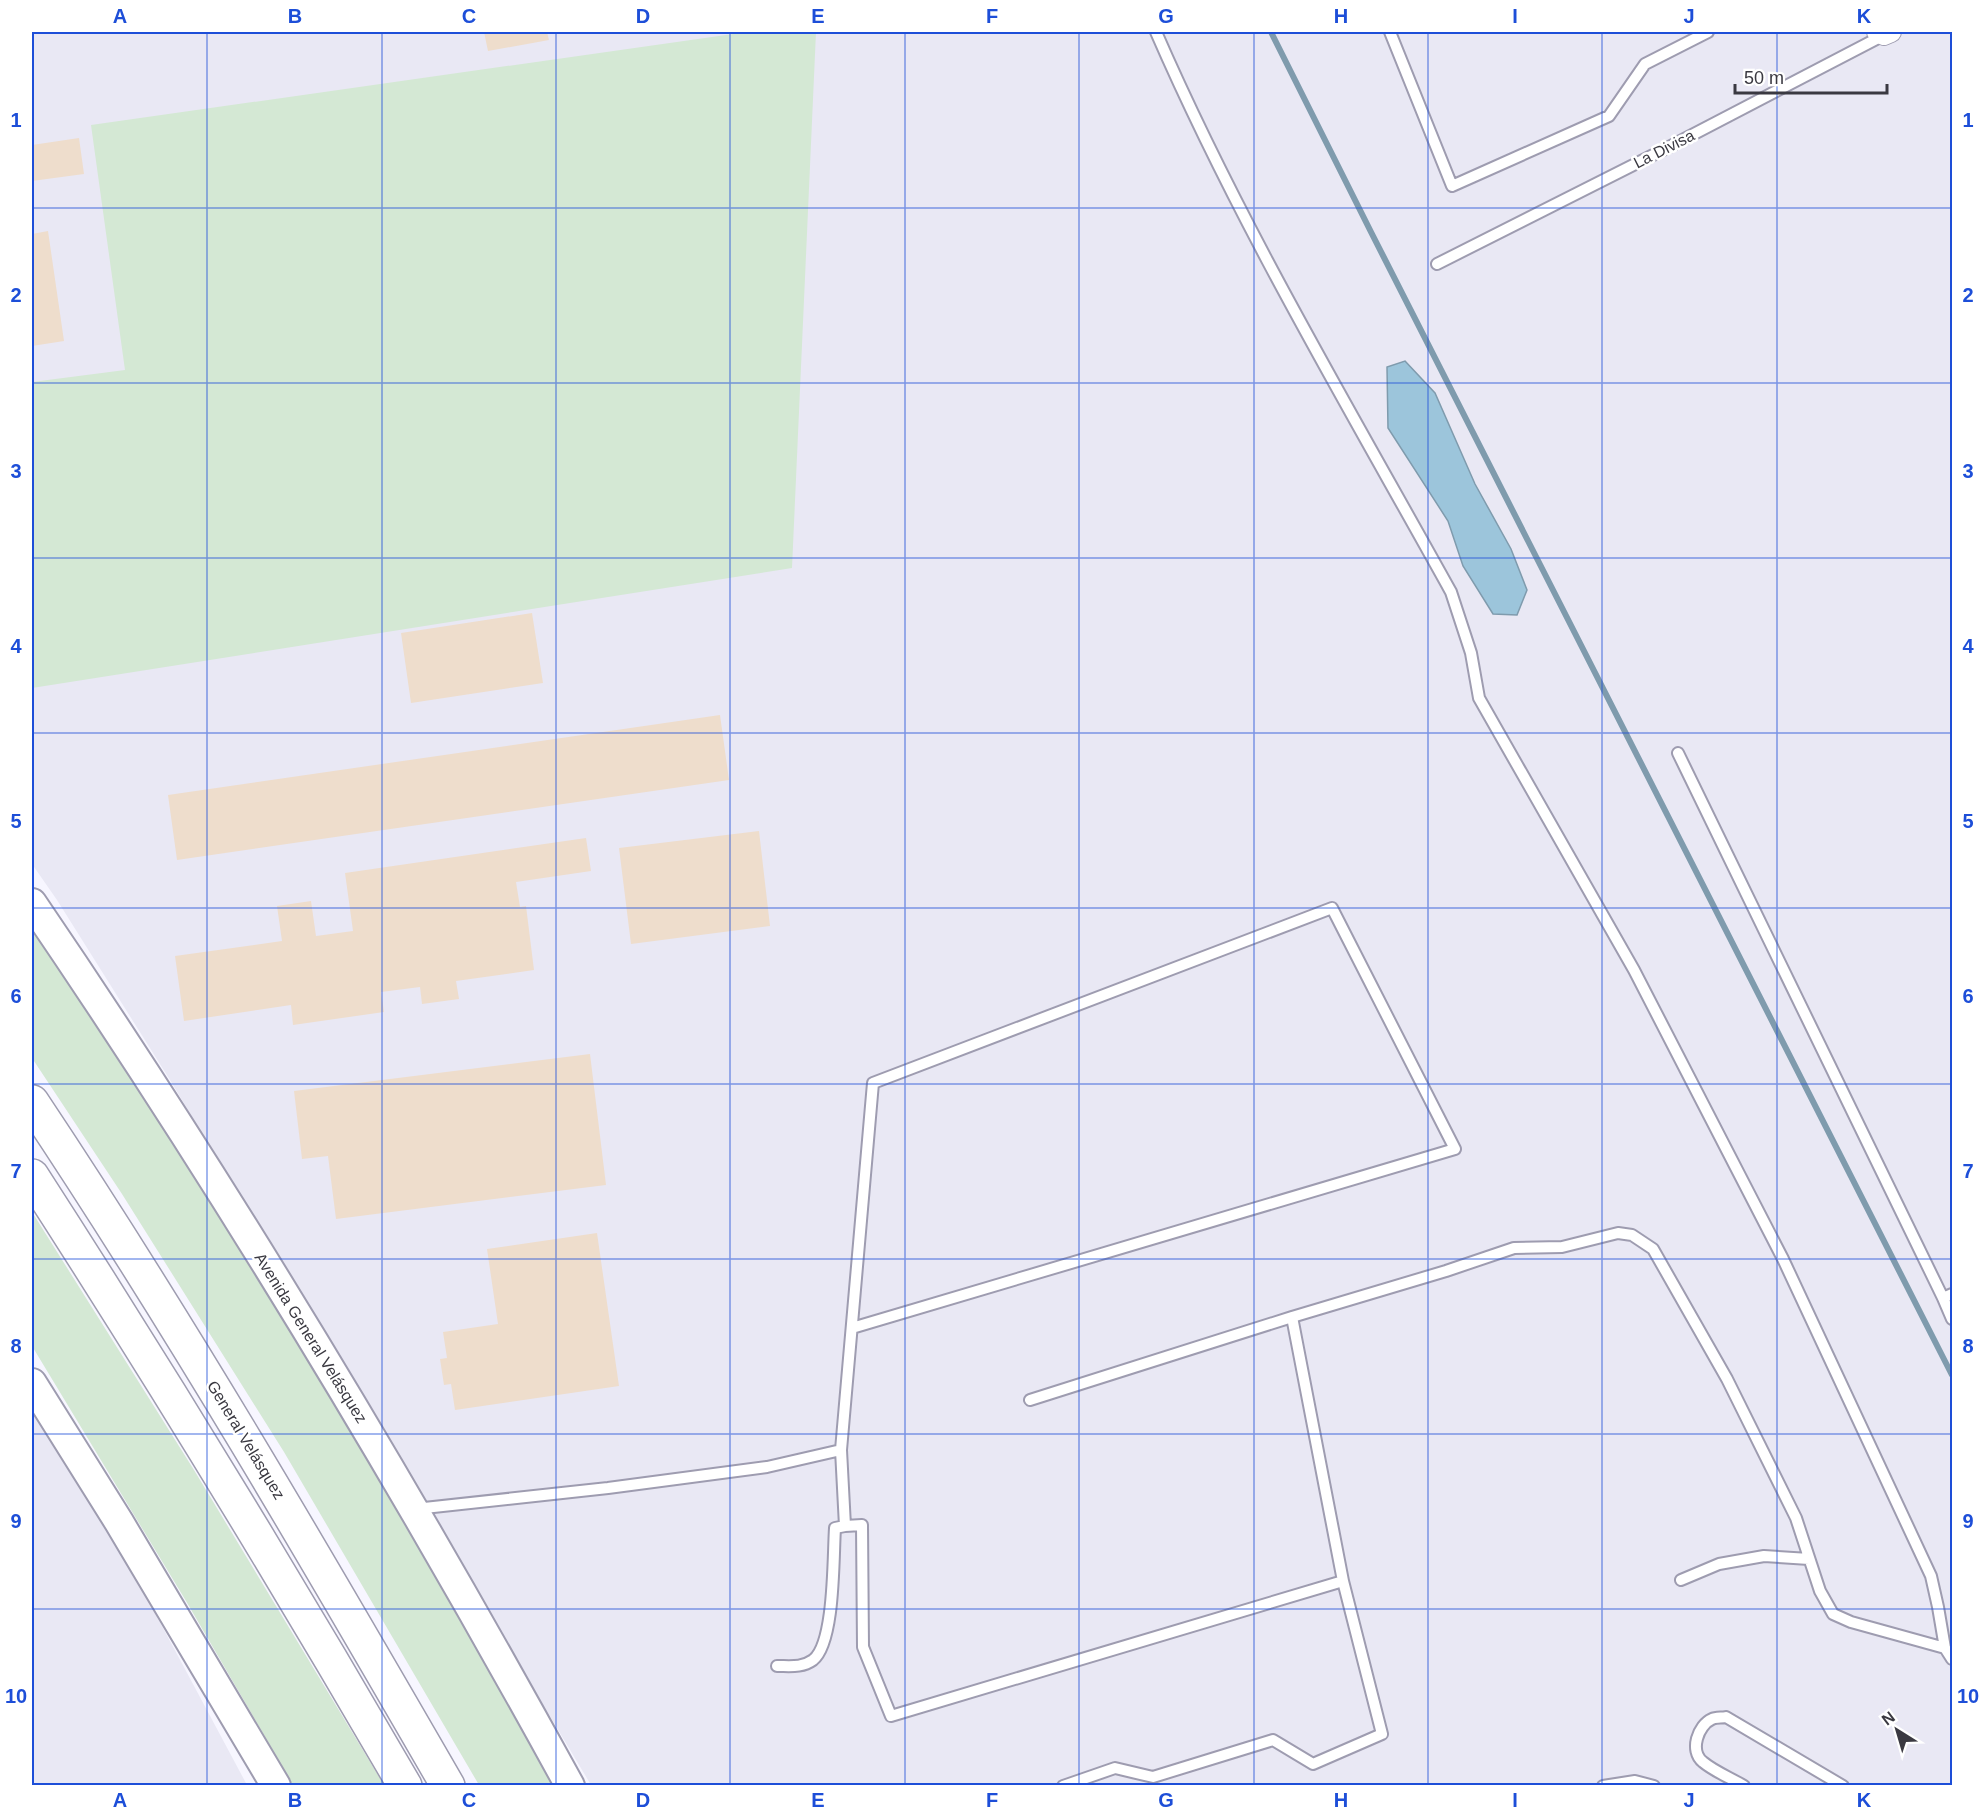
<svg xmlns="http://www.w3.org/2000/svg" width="1984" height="1817" viewBox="0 0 1984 1817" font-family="Helvetica,sans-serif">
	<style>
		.built { fill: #e9e8f4 }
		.green { fill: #d4e8d4 }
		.water { fill: #9cc5db; stroke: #7f9bad; stroke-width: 1.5 }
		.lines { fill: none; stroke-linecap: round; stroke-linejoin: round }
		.stream { stroke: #7f9bad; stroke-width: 6 }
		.building { fill: #edc }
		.lane-casing { stroke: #9e9cb0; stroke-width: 14 }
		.street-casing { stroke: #9e9cb0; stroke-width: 22 }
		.secondary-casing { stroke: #9e9cb0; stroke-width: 32 }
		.highway-casing { stroke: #9e9cb0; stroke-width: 36 }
		.lane { stroke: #fff; stroke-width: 10 }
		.street { stroke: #fff; stroke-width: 20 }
		.secondary { stroke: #fff; stroke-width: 28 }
		.highway { stroke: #fff; stroke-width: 33 }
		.grid { fill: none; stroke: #1d4ed8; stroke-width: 1.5; stroke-opacity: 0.55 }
		.labels { text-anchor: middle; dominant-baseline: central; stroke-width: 5; stroke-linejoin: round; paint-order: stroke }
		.street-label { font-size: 16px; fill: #3a3941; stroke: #fff }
		.neatline { fill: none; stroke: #1d4ed8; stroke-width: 2 }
		.grid-label { font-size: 20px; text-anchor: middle; font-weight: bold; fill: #1d4ed8 }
	</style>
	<rect width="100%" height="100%" fill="#f7f6ff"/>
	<path class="built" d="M32 32H1952V1785H591L170 1080 57 900 32 864Z
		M32 1412 132 1570 247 1785H32Z"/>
	<path class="green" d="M747 32H816L792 568 32 688V382L125 370 91 125Z
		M32 923 313 1360 557 1785H479L284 1452 122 1194 32 1058Z
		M32 1212 194 1470 384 1785H293L186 1601 32 1346Z"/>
	<path class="water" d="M1405 361 1435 393 1475 484 1511 549 1527 590 1517 615 1493 614 1463 566 1448 521 1388 428 1387 367Z"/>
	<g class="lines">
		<path class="stream" d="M1271 32 1371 232 1952 1375"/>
	</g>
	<path class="building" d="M484 32H547L549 40 488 51Z
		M79 138 84 174 32 181V145Z
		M48 231 64 341 32 346V234Z
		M532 613 543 683 411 703 401 633Z
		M720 715 729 780 177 860 168 795Z
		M759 831 770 926 631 944 619 848Z
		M586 838 591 871 516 882 520 907 526 906 534 970 456 981 459 999 422 1004 420 987 381 992 384 1012 293 1025 291 1005 184 1021 175 956 282 941 277 906 311 901 316 936 353 931 345 873Z
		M590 1054 606 1185 336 1219 328 1156 302 1159 294 1091Z
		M597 1233 619 1386 455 1410 451 1384 444 1385 440 1359 447 1358 443 1332 498 1324 487 1249Z"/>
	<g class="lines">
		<defs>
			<path id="lane" d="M1156 32C1240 225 1349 408 1451 592L1471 653 1479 698 1634 970 1783 1259 1931 1576 1938 1607 1945 1648 1952 1659
				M1390 32 1452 186 1609 116 1645 64 1708 32
				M1437 264 1667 148 1884 35
				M1678 753 1943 1298 1952 1294
				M1943 1298 1952 1319
				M1292 1317 1446 1271 1514 1248 1562 1247 1618 1233 1632 1235 1653 1249 1727 1379 1796 1518 1820 1591 1833 1614 1851 1622 1945 1648
				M415 1509 608 1488 767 1467 841 1450 873 1083 1332 908 1455 1149 852 1328
				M845 1526 862 1525 863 1647 891 1716 1343 1581 1292 1317 1030 1400
				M1681 1580 1719 1564 1764 1556 1809 1559
				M777 1666C790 1666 802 1668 813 1660 835 1643 833 1557 835 1528L845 1526 841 1450
				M1063 1786 1115 1768 1153 1777 1273 1740 1313 1764 1382 1734 1343 1581
				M1603 1786 1635 1781 1654 1786
				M1744 1786C1731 1778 1715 1772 1703 1762 1689 1751 1698 1725 1712 1719 1716 1717 1722 1718 1726 1717L1843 1786"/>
			<path id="street" d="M1877 32 1884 35 1891 32"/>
			<path id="secondary" d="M32 903C226 1188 404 1483 570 1786
				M32 1383 119 1522 276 1786"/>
			<path id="highway" d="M32 1102C180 1324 314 1554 448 1786
				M32 1176C161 1376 285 1579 405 1786"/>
		</defs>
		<use href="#lane" class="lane-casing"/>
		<use href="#street" class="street-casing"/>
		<use href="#secondary" class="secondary-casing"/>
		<use href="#highway" class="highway-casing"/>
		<use href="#lane" class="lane"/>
		<use href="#street" class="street"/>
		<use href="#secondary" class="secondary"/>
		<use href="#highway" class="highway"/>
	</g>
	<path class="grid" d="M207 32V1786M382 32V1786M556 32V1786M730 32V1786M905 32V1786M1079 32V1786M1254 32V1786M1428 32V1786M1602 32V1786M1777 32V1786M32 208H1952M32 383H1952M32 558H1952M32 733H1952M32 908H1952M32 1084H1952M32 1259H1952M32 1434H1952M32 1609H1952"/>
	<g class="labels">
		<g class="street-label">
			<text transform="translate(1664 149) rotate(-27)">La Divisa</text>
			<text transform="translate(311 1338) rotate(58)">Avenida General Velásquez</text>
			<text transform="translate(246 1440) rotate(59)">General Velásquez</text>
		</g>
	</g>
	<rect width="1984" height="1817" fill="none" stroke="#ffffff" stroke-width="66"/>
	<g transform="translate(1897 1730) rotate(323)" stroke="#ffffff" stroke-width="4.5" paint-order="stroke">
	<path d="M0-4.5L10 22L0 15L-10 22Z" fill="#3a3941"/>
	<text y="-9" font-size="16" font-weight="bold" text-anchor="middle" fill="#3a3941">N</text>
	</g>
	<path d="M1735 84v9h152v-9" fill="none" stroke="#3a3941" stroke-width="3"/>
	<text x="1744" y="84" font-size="18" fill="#3a3941" stroke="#ffffff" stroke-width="4.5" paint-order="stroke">50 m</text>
	<rect x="33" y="33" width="1918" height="1751" class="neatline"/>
	<g class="grid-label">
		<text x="120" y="23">A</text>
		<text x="295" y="23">B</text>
		<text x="469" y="23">C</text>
		<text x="643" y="23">D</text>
		<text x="818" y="23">E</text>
		<text x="992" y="23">F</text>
		<text x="1166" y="23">G</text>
		<text x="1341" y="23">H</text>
		<text x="1515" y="23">I</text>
		<text x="1689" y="23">J</text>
		<text x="1864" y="23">K</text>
		<text x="16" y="127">1</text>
		<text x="1968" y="127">1</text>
		<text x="16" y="302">2</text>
		<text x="1968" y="302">2</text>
		<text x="16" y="478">3</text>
		<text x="1968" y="478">3</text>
		<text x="16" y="653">4</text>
		<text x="1968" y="653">4</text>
		<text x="16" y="828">5</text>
		<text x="1968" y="828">5</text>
		<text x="16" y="1003">6</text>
		<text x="1968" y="1003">6</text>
		<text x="16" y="1178">7</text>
		<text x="1968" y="1178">7</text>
		<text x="16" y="1353">8</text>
		<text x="1968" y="1353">8</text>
		<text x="16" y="1528">9</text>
		<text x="1968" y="1528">9</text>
		<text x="16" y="1703">10</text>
		<text x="1968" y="1703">10</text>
		<text x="120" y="1807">A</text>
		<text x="295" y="1807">B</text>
		<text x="469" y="1807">C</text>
		<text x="643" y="1807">D</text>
		<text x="818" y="1807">E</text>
		<text x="992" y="1807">F</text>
		<text x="1166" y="1807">G</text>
		<text x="1341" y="1807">H</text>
		<text x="1515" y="1807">I</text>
		<text x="1689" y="1807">J</text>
		<text x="1864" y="1807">K</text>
	</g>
</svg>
